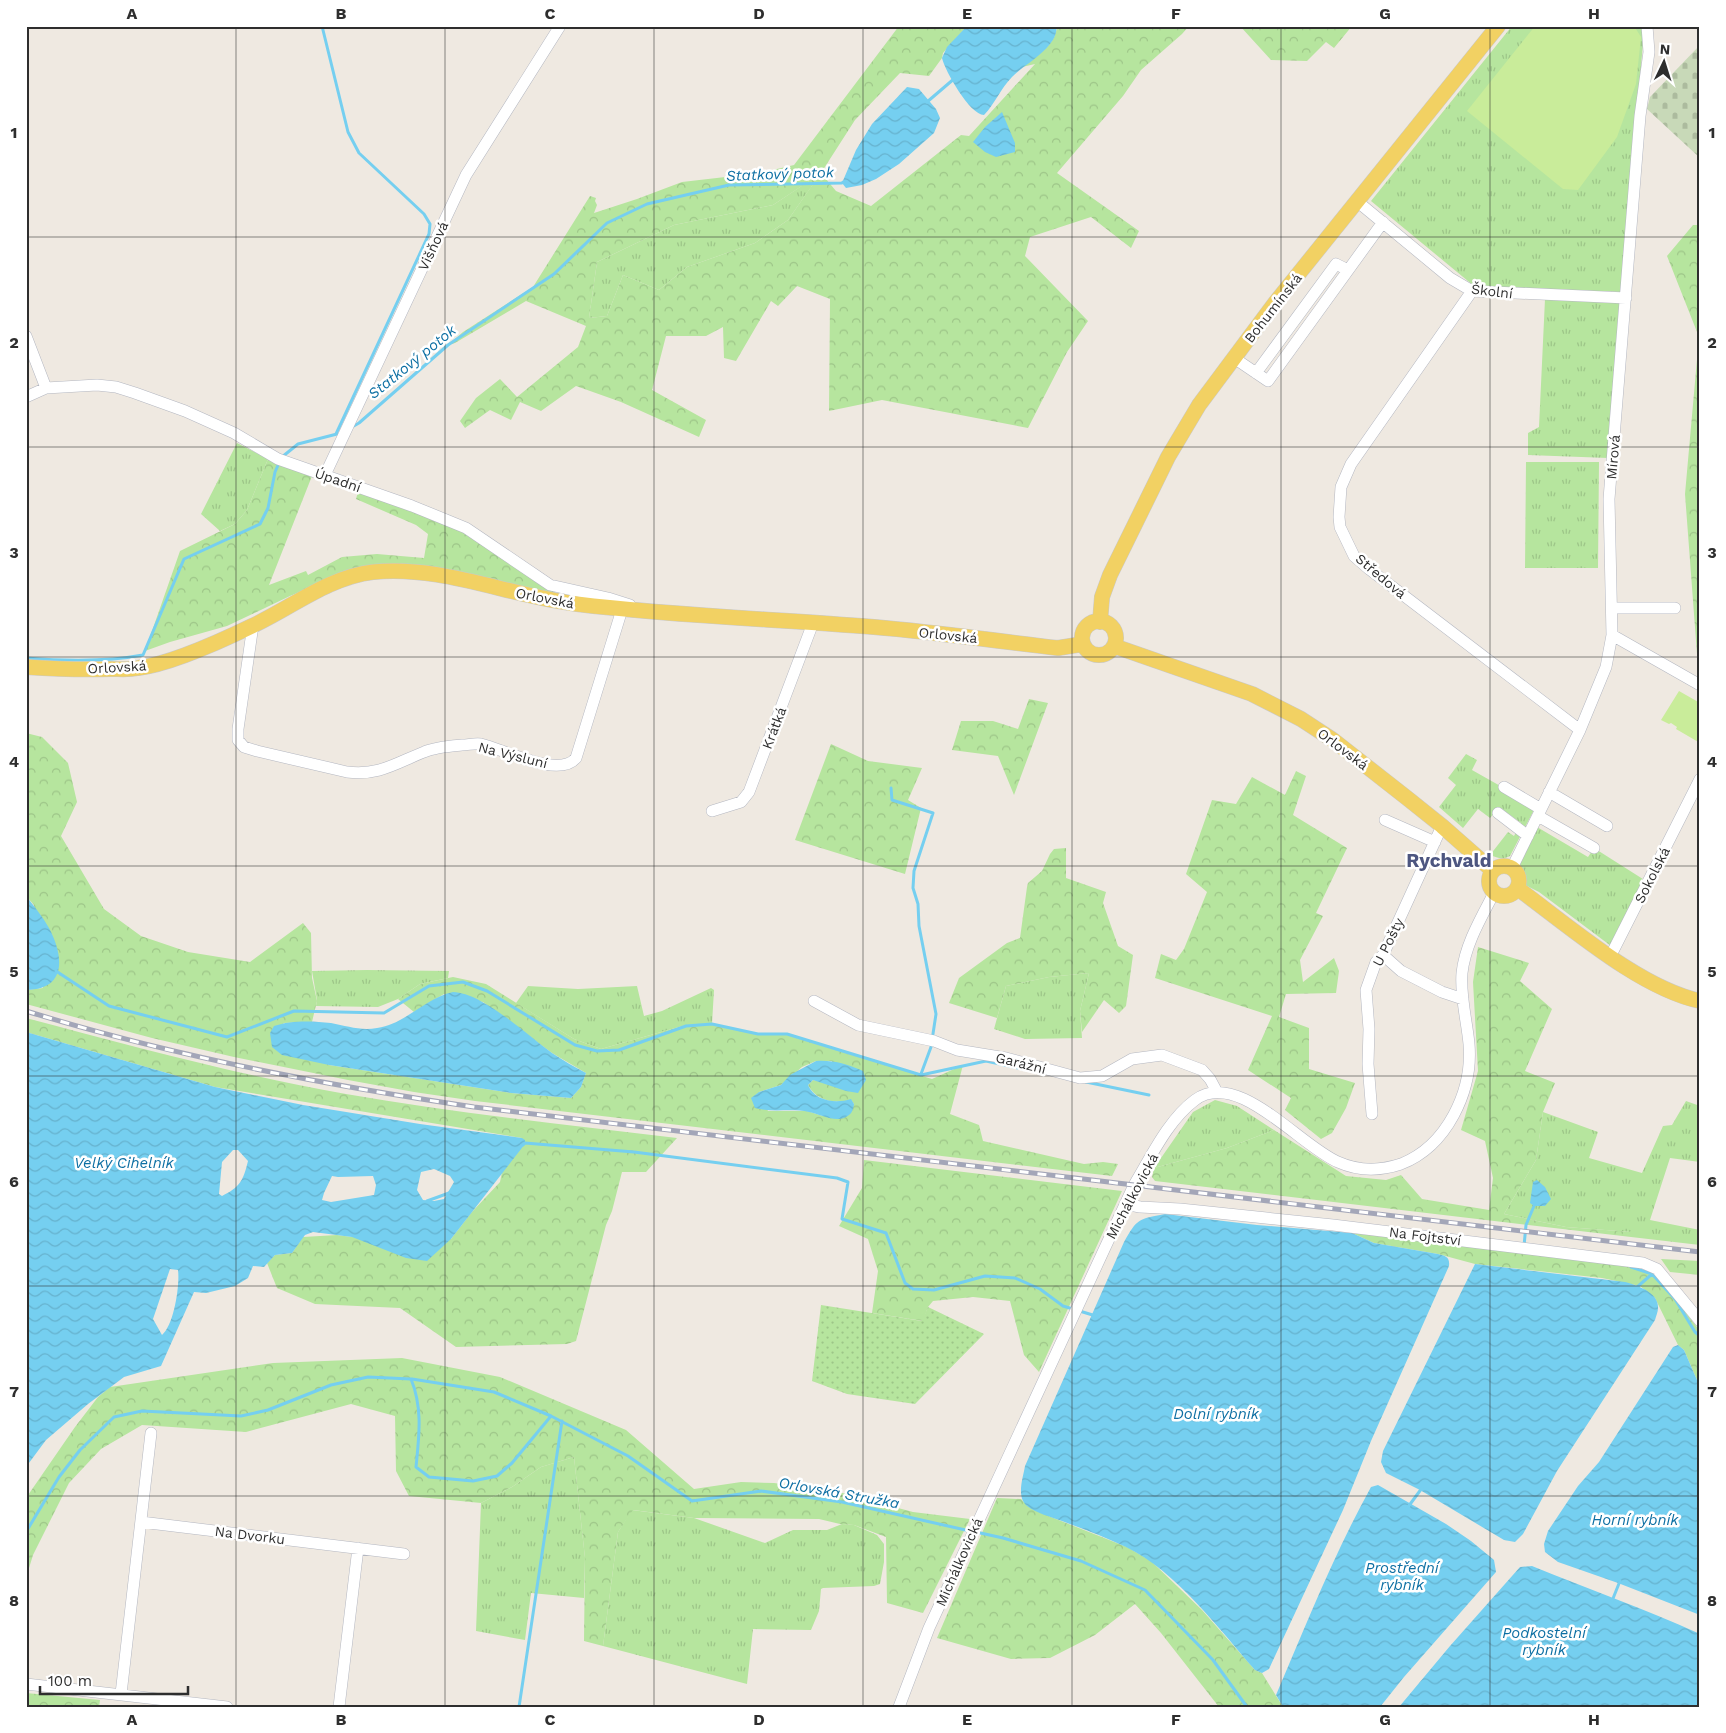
<svg xmlns="http://www.w3.org/2000/svg" width="1726" height="1733" viewBox="0 0 1726 1733" font-family="'Work Sans',sans-serif">
	<style>
		.grass { fill: url(#grass-tufts) }
		.forest { fill: url(#forest-crowns); fill-rule: evenodd }
		.cemetery { fill: url(#cemetery-stones) }
		.garden { fill: url(#garden-dots) }
		.pitch { fill: #c9ec9a }
		.water { fill: url(#water-waves); fill-rule: evenodd }
		.lines { fill: none; stroke-linecap: round; stroke-linejoin: round }
		.stream { stroke: #75cff0; stroke-width: 3 }
		.minor-casing { stroke: #b4b7c1; stroke-width: 12 }
		.major-casing { stroke: #c9c9c9; stroke-width: 16 }
		.minor { stroke: #fff; stroke-width: 11 }
		.major { stroke: #f2d163; stroke-width: 15 }
		.rail-casing { stroke: #a3a6b8; stroke-width: 5 }
		.rail { stroke: #fff; stroke-width: 3; stroke-dasharray: 9; stroke-linecap: butt }
		.grid { fill: none; stroke: #2e2e2e; stroke-width: 1; stroke-opacity: 0.55 }
		.labels { text-anchor: middle; dominant-baseline: central; stroke-width: 5; stroke-linejoin: round; paint-order: stroke }
		.street-label { font-size: 14px; fill: #2e2e2e; stroke: #fff }
		.water-label { font-size: 15px; font-style: italic; fill: #0d6fa3; stroke: #fff }
		.district-label { font-size: 19px; font-weight: bold; fill: #4d5680; stroke: #fff }
		.neatline { fill: none; stroke: #2e2e2e; stroke-width: 2 }
		.grid-label { font-size: 16px; text-anchor: middle; font-weight: bold; fill: #2e2e2e }
	</style>
	<defs>
		<pattern id="grass-tufts" width="24" height="20" patternUnits="userSpaceOnUse" patternTransform="scale(1.25)"><rect width="24" height="20" fill="#b6e59e"/><path d="M3 7l-1-3M5 7V3M7 7l1-3M15 17l-1-3M17 17v-4M19 17l1-3" fill="none" stroke="#9dc588"/></pattern>
		<pattern id="forest-crowns" width="20" height="18" patternUnits="userSpaceOnUse" patternTransform="scale(1.25)"><rect width="20" height="18" fill="#b6e59e"/><path d="M2 6a3 3 0 1 1 6 0M12 15a3 3 0 1 1 6 0" fill="none" stroke="#9dc588"/></pattern>
		<pattern id="cemetery-stones" width="16" height="16" patternUnits="userSpaceOnUse" patternTransform="scale(1.25)"><rect width="16" height="16" fill="#c8d9b8"/><path d="M2 7V4a2 2 0 0 1 4 0v3zM10 15v-3a2 2 0 0 1 4 0v3z" fill="#acbb9e"/></pattern>
		<pattern id="garden-dots" width="8" height="8" patternUnits="userSpaceOnUse" patternTransform="scale(1.25)"><rect width="8" height="8" fill="#b6e59e"/><path d="M2 2h.1M6 6h.1" fill="none" stroke="#9dc588" stroke-width="1.8" stroke-linecap="round"/></pattern>
		<pattern id="water-waves" width="16" height="10" patternUnits="userSpaceOnUse" patternTransform="scale(1.25)"><rect width="16" height="10" fill="#75cff0"/><path d="M0 5q4-4 8 0t8 0" fill="none" stroke="#66b2ce"/></pattern>
	</defs>
	<rect width="100%" height="100%" fill="#efe9e1"/>
	<path class="grass" d="M1512 26H1642L1644 32 1621 292 1474 286 1371 201Z
		M821 173 788 220 755 243 687 267 659 290 623 275 607 316 589 318 597 262 674 225 773 205Z
		M1545 299 1620 301 1608 458 1528 455V433L1539 427Z
		M237 443 268 459 247 510 235 524 220 531 201 514Z
		M1526 462H1599L1598 568H1525Z
		M1466 754 1477 760 1472 770 1536 806 1510 856C1502 860 1498 858 1490 855L1508 832 1514 836 1521 823 1499 807 1490 818 1478 809 1463 828 1439 807 1456 785 1448 778Z
		M1537 827 1588 857 1594 848 1646 881 1611 946 1539 892 1525 885 1523 873 1518 866Z
		M367 970 449 971 448 978 420 984 398 999 378 1007 316 1006 317 1000 312 971Z
		M1089 973 1080 1011 1082 1038 1025 1039 994 1029 1006 986 1049 977Z
		M528 986 578 989 637 986 644 1016 662 1011 711 988 714 990 712 1024 686 1025 601 1049 574 1039 516 1003Z
		M1215 1100 1237 1106 1274 1130 1227 1148 1154 1168 1193 1112Z
		M1686 1101 1700 1106V1162L1670 1158 1650 1220 1700 1230V1245L1631 1237V1232L1566 1227 1504 1214 1536 1160 1543 1112 1598 1132 1589 1158 1642 1173 1663 1126 1672 1125Z
		M574 1457 585 1558 584 1598 531 1593 525 1640 476 1631 481 1503 512 1487 541 1467Z
		M632 1510 694 1518 765 1543 793 1530H827L842 1524 854 1525 877 1535 884 1544V1562L880 1584 874 1586 823 1588 821 1589 819 1611 811 1630 753 1629 747 1684 603 1646 618 1532Z"/>
	<path class="forest" d="M899 26H967L943 53 942 58 929 76 900 73 855 120 821 173 836 191 871 206 961 135 969 136 1035 64 1022 67C1036 56 1056 45 1057 26H1189L1182 34 1141 70 1123 96 1057 173 1139 231 1131 248 1091 217 1030 237 1025 256 1088 321 1067 352 1028 428 882 400 829 411 830 299 797 286 778 306 771 301 736 361 724 358 723 327 706 336H666L652 390 706 420 699 437 621 402 576 386 541 411 520 402 511 420 490 410 465 428 460 421 476 398 500 379 517 397 578 347 586 326 526 301 455 343 448 345 463 332 533 287 590 196 596 198 595 201 597 205 594 213 637 199 682 182 760 173 794 165ZM820 174 788 220 755 243 687 267 659 290 623 275 607 316 589 318 597 262 674 225 773 205Z
		M1240 26H1352L1334 48 1326 42 1307 61 1271 60Z
		M1693 225H1700V650L1697 654 1685 494 1699 337 1667 256Z
		M268 459 312 476 269 585 306 571 308 575 342 557 377 554 424 558 428 534 416 525 356 499 358 492 429 516 462 531 532 579 561 596 357 568 290 596 227 626 170 642 145 651 180 551 235 524 247 510Z
		M1029 699 1048 703 1014 795 998 756 952 750 961 721H993L1018 729Z
		M26 733 42 737 68 763 77 802 61 836 104 909 141 936 188 952 250 962 303 923 311 933 312 978 317 1001 312 1022 283 1023 329 1065 511 1093 571 1098 581 1087 586 1073 552 1053 483 1002 444 994 414 1012 398 999 420 984 453 977 486 984 574 1039 601 1049 686 1025 712 1024 756 1033 787 1035 932 1079 963 1065 950 1114 979 1125 983 1141 1084 1164 1103 1162 1118 1164 1112 1176 475 1101 414 1092 348 1080 234 1057 152 1038 26 1004V990L43 988 34 905 26 896ZM816 1061H832L827 1083 813 1080 808 1085C816 1101 835 1104 851 1100L854 1104 823 1116 807 1111H768L759 1092 781 1085 802 1067Z
		M831 744 868 761 922 768 908 800 921 808 905 874 795 840Z
		M1296 771 1306 776 1293 815 1347 848 1316 913 1323 916 1300 960 1303 982 1334 958 1339 971 1336 993 1286 994 1279 1017 1309 1028V1069L1355 1083 1346 1108 1332 1133 1321 1139 1285 1110 1291 1098 1248 1070 1272 1016 1155 978 1161 954 1176 960 1184 949 1207 892 1186 874 1212 800 1236 804 1252 777 1285 795Z
		M1066 848V878L1106 892 1103 903 1118 946 1133 955 1126 1006 1119 1013 1104 1000 1082 1032 1080 1011 1089 973 1049 977 1006 986 997 1018 949 1003 959 978 1007 943 1020 938 1027 887 1028 883 1042 871 1050 854 1054 849Z
		M1478 947 1529 963 1520 981 1552 1009 1525 1071 1555 1083 1543 1112 1536 1160 1504 1214 1566 1227 1632 1232 1631 1237 1155 1181 1152 1177 1154 1168 1227 1148 1274 1130 1346 1176 1386 1180 1401 1175 1422 1199 1489 1210 1493 1178 1485 1141 1461 1130 1478 1071 1473 982Z
		M26 1018C132 1046 238 1075 346 1094 456 1113 566 1125 677 1138L646 1172H622L612 1211 606 1225 576 1341 567 1344 456 1347 400 1308 315 1304 277 1288 267 1263 275 1255 292 1253 303 1237 337 1235 352 1237 451 1239 471 1213 500 1182 502 1172 522 1138 215 1087 26 1032Z
		M864 1160 1122 1191 1039 1372 1024 1355 1010 1301 973 1297 933 1301 928 1307 923 1321 872 1313 878 1271 868 1239 839 1226 862 1188Z
		M1352 1233 1628 1265 1652 1274 1675 1299 1700 1331V1387L1684 1350 1678 1345 1655 1298 1640 1286 1602 1278 1475 1264 1438 1254 1374 1243Z
		M1661 1259 1700 1261V1275L1670 1272Z
		M402 1358 500 1377 626 1430 694 1489 741 1482 774 1483 835 1491 913 1512 970 1519 923 1613 887 1603 886 1537 854 1525 840 1524 819 1519 694 1518 633 1510 618 1532 603 1646 584 1641 585 1558 574 1457 541 1467 512 1487 481 1503 409 1496 396 1471 395 1416 351 1404 246 1432 142 1425 101 1449 69 1483 33 1555 26 1578V1498L75 1427 98 1397 110 1387 273 1363Z
		M997 1498 1021 1499 1027 1505 1051 1517 1127 1547 1151 1561 1202 1610 1255 1670 1262 1673 1283 1707H1219L1161 1633 1135 1604 1095 1635 1050 1658 1011 1659 937 1638Z
		M26 1693 100 1700 99 1707H26Z"/>
	<path class="cemetery" d="M1700 45V158L1647 109 1650 97Z"/>
	<path class="garden" d="M821 1305 922 1321 928 1307 984 1334 915 1404 847 1394 812 1381Z"/>
	<path class="pitch" d="M1535 26H1634L1641 37 1636 84 1617 137 1578 190 1563 189 1467 111Z
		M1679 691 1700 703V743L1676 729 1677 727 1671 723 1669 724 1661 720Z"/>
	<path class="water" d="M967 26H1057C1056 34 1055 38 1050 44 1040 57 1023 66 1012 77 1000 89 995 104 984 115 970 115 945 71 942 58L947 47Z
		M907 87 919 89 936 109 940 118 934 133 899 164 876 179 862 185 846 188 842 183 856 150 872 124Z
		M1002 112 1015 143V152L996 157 985 152 973 142 985 127Z
		M26 896C34 906 43 917 49 928 64 956 67 990 26 990Z
		M453 992C483 993 527 1035 552 1053 563 1060 574 1067 586 1073L581 1087 571 1098 511 1093 329 1065 282 1055 272 1047 270 1033 274 1026C291 1020 313 1021 331 1023 347 1026 361 1031 377 1028 406 1024 425 998 453 992Z
		M26 1032 215 1087 303 1105 420 1124 522 1138 525 1140V1144L451 1239 427 1261 406 1258 352 1237 313 1232 305 1235 292 1253 275 1255 264 1267 253 1266 248 1278 235 1286 206 1293 194 1292 161 1366 124 1377 88 1404 46 1440 26 1467ZM233 1150H238L248 1161C243 1181 240 1187 222 1196L219 1194 222 1162ZM434 1169 450 1176 454 1182 444 1199 434 1201 423 1200 417 1190 421 1172ZM332 1176 338 1177 373 1176 376 1185 374 1195 331 1202 322 1200 324 1193ZM170 1269 178 1270C180 1285 174 1325 162 1335L153 1319Z
		M816 1061C834 1060 847 1064 863 1071L866 1080 858 1093 846 1091 813 1080 808 1085C815 1101 835 1104 851 1099L854 1104C853 1110 852 1114 846 1117 835 1123 820 1114 809 1112 791 1108 773 1113 755 1108L751 1098 759 1092 781 1085 790 1075Z
		M1537 1180 1545 1187 1551 1199 1545 1206H1534L1530 1203 1533 1182Z
		M1165 1214 1257 1225 1352 1233 1374 1243 1438 1254C1446 1256 1450 1257 1449 1266L1371 1441 1343 1510 1269 1669 1262 1673 1255 1670C1219 1629 1176 1571 1126 1547 1105 1537 1083 1529 1062 1521 1051 1517 1036 1513 1027 1506 1016 1497 1023 1478 1025 1466L1124 1242C1137 1219 1138 1219 1165 1214Z
		M1475 1264 1625 1282C1636 1285 1659 1292 1658 1308 1658 1312 1656 1316 1655 1320L1557 1471 1523 1534 1515 1542 1504 1540 1420 1490 1386 1473 1381 1462 1383 1451Z
		M1678 1345 1684 1350 1700 1387V1615L1618 1583 1558 1562 1545 1552 1544 1544 1548 1531 1578 1486 1599 1462 1673 1347Z
		M1378 1485 1446 1524 1471 1541 1494 1560 1496 1572 1404 1677 1380 1707H1283L1276 1695C1306 1625 1334 1554 1371 1487Z
		M1532 1566C1588 1589 1645 1609 1700 1634V1707H1399L1450 1646 1520 1567Z"/>
	<g class="lines">
		<path class="stream" d="M322 26 348 132 359 153 424 214 430 224 429 234 336 434
			M927 102 955 78
			M352 427 359 423 448 345 554 274 607 223 647 204 729 185 842 183 843 182
			M282 457 298 444 337 434
			M26 658C64 661 106 662 143 655L184 559 260 524 268 508 275 472 279 463
			M891 788 892 800 933 813 914 871 913 888 918 904 919 926 936 1014 931 1047 921 1074
			M56 971 109 1006 227 1037 294 1011 384 1013 429 986 463 982 487 991 575 1045 597 1051 619 1050 686 1026 712 1024 758 1034H787L921 1075 986 1061 1028 1070
			M1086 1082 1149 1095
			M523 1145 525 1143 634 1152 837 1178 848 1182 842 1219 886 1233 905 1283 913 1289 934 1290 985 1276 1015 1278 1040 1289 1063 1306 1096 1316
			M427 1201 449 1193
			M1524 1246 1526 1225 1534 1206
			M1631 1267 1652 1274 1675 1299 1695 1332 1700 1336
			M1636 1288 1652 1274
			M412 1379 494 1392 551 1416
			M1408 1507 1422 1488
			M26 1532 59 1477 80 1450 114 1417 142 1411 241 1416 268 1410 331 1385 368 1377 411 1379C423 1408 419 1437 416 1467L429 1477 473 1481 497 1476 512 1463 551 1416 628 1456 692 1501 761 1491 842 1502 970 1531
			M976 1532 1003 1538 1081 1561 1145 1590 1213 1660 1247 1707
			M1612 1601 1620 1581
			M519 1707 562 1421"/>
		<defs>
			<path id="minor" d="M1358 202 1450 278 1472 291 1626 298
				M1472 291 1351 464 1341 487 1339 517 1340 527 1354 556 1369 569 1580 730
				M26 336 46 388
				M1234 358 1268 381 1383 222
				M1256 373 1336 264 1348 270
				M26 397 46 388 97 385 116 387 135 393 185 411 234 433 278 459 412 506 466 528 550 585 608 598 630 605
				M325 475 466 175 560 26
				M1612 608H1675
				M253 625 238 729V740L244 747 257 751 347 772C379 776 396 763 424 752 435 747 450 746 462 745 468 745 475 743 481 744 503 749 559 779 576 758L620 616 621 609
				M1612 635 1700 685
				M1504 787 1541 809
				M1549 792 1607 826
				M712 811 741 802 749 792 813 623
				M1498 813 1528 836
				M1538 816 1594 848
				M1385 820 1435 842
				M1512 868 1580 730 1606 667 1612 635 1609 499 1640 116 1649 52 1647 26
				M1383 955 1401 971 1442 992 1463 999
				M1610 957 1700 779
				M814 1001 858 1025 934 1041 957 1050 1006 1058 1080 1078 1102 1076 1132 1059 1162 1055 1202 1070 1210 1079 1217 1092
				M1372 1114 1368 1064 1369 1029 1366 990 1376 962 1383 955 1442 826
				M1125 1204 1140 1207 1180 1209 1333 1225 1643 1263 1657 1269 1700 1321
				M141 1522 404 1554
				M26 1684 227 1707
				M121 1694 151 1433
				M339 1707 358 1548
				M899 1707 929 1628 1134 1185C1151 1157 1168 1120 1195 1100 1237 1068 1300 1146 1338 1162 1358 1171 1380 1171 1401 1164 1447 1146 1473 1091 1469 1044 1467 1021 1460 997 1462 973 1465 945 1481 918 1494 893"/>
			<path id="major" d="M1082 638a17 17 0 1 1 34 0a17 17 0 1 1-34 0Z
				M1100 622 1102 597 1110 575 1168 457 1199 405 1275 303 1498 26
				M1114 646 1252 694 1301 719 1333 740 1407 798 1442 826 1492 870
				M26 667C55 669 83 670 111 669 120 669 129 670 138 668 171 664 221 641 252 626 291 608 329 577 373 572 442 565 509 596 577 604 675 616 775 619 874 627 935 632 997 641 1058 648L1083 644
				M1489 881a15 15 0 1 1 30 0a15 15 0 1 1-30 0Z
				M1517 888C1568 925 1639 988 1700 1001"/>
		</defs>
		<use href="#minor" class="minor-casing"/>
		<use href="#major" class="major-casing"/>
		<use href="#minor" class="minor"/>
		<use href="#major" class="major"/>
		<defs>
			<path id="rail" d="M26 1011C172 1056 323 1085 474 1107L1700 1252"/>
		</defs>
		<use href="#rail" class="rail-casing"/>
		<use href="#rail" class="rail"/>
	</g>
	<path class="grid" d="M236 26V1707M445 26V1707M654 26V1707M863 26V1707M1072 26V1707M1281 26V1707M1490 26V1707M26 237H1700M26 447H1700M26 657H1700M26 866H1700M26 1076H1700M26 1286H1700M26 1496H1700"/>
	<g class="labels">
		<g class="street-label">
			<text transform="translate(433 246) rotate(-65)">Višňová</text>
			<text transform="translate(1492 291) rotate(7)">Školní</text>
			<text transform="translate(1273 308) rotate(-52)">Bohumínská</text>
			<text transform="translate(1613 457) rotate(-85)">Mírová</text>
			<text transform="translate(338 480) rotate(19)">Úpadní</text>
			<text transform="translate(1381 576) rotate(40)">Středová</text>
			<text transform="translate(545 598) rotate(11)">Orlovská</text>
			<text transform="translate(948 635) rotate(6)">Orlovská</text>
			<text transform="translate(117 667) rotate(-3)">Orlovská</text>
			<text transform="translate(774 728) rotate(-69)">Krátká</text>
			<text transform="translate(1343 749) rotate(37)">Orlovská</text>
			<text transform="translate(513 755) rotate(14)">Na Výsluní</text>
			<text transform="translate(1652 875) rotate(-63)">Sokolská</text>
			<text transform="translate(1388 942) rotate(-63)">U Pošty</text>
			<text transform="translate(1021 1063) rotate(14)">Garážní</text>
			<text transform="translate(1132 1196) rotate(-62)">Michálkovická</text>
			<text transform="translate(1425 1236) rotate(7)">Na Fojtství</text>
			<text transform="translate(250 1535) rotate(7)">Na Dvorku</text>
			<text transform="translate(959 1562) rotate(-66)">Michálkovická</text>
		</g>
		<g class="water-label">
			<text transform="translate(780 174) rotate(-2)">Statkový potok</text>
			<text transform="translate(412 362) rotate(-39)">Statkový potok</text>
			<text x="124" y="1163">Velký Cihelník</text>
			<text x="1216" y="1414">Dolní rybník</text>
			<text transform="translate(839 1493) rotate(10)">Orlovská Stružka</text>
			<text x="1635" y="1520">Horní rybník</text>
			<text x="1402" y="1568">Prostřední<tspan x="1402" dy="17">rybník</tspan></text>
			<text x="1544" y="1633">Podkostelní<tspan x="1544" dy="17">rybník</tspan></text>
		</g>
		<g class="district-label">
			<text x="1449" y="860">Rychvald</text>
		</g>
	</g>
	<rect width="1726" height="1733" fill="none" stroke="#ffffff" stroke-width="55"/>
	<g transform="translate(1664 62) rotate(4)" stroke="#ffffff" stroke-width="4" paint-order="stroke">
	<path d="M0-4L9 19L0 12L-9 19Z" fill="#2e2e2e"/>
	<text y="-8" font-size="14" font-weight="bold" text-anchor="middle" fill="#2e2e2e">N</text>
	</g>
	<path d="M40 1686v8h148v-8" fill="none" stroke="#2e2e2e" stroke-width="2.5"/>
	<text x="48" y="1686" font-size="15" fill="#2e2e2e" stroke="#ffffff" stroke-width="4" paint-order="stroke">100 m</text>
	<rect x="28" y="28" width="1670" height="1678" class="neatline"/>
	<g class="grid-label">
		<text x="132" y="19">A</text>
		<text x="341" y="19">B</text>
		<text x="550" y="19">C</text>
		<text x="759" y="19">D</text>
		<text x="967" y="19">E</text>
		<text x="1176" y="19">F</text>
		<text x="1385" y="19">G</text>
		<text x="1594" y="19">H</text>
		<text x="14" y="138">1</text>
		<text x="1712" y="138">1</text>
		<text x="14" y="348">2</text>
		<text x="1712" y="348">2</text>
		<text x="14" y="558">3</text>
		<text x="1712" y="558">3</text>
		<text x="14" y="767">4</text>
		<text x="1712" y="767">4</text>
		<text x="14" y="977">5</text>
		<text x="1712" y="977">5</text>
		<text x="14" y="1187">6</text>
		<text x="1712" y="1187">6</text>
		<text x="14" y="1397">7</text>
		<text x="1712" y="1397">7</text>
		<text x="14" y="1606">8</text>
		<text x="1712" y="1606">8</text>
		<text x="132" y="1725">A</text>
		<text x="341" y="1725">B</text>
		<text x="550" y="1725">C</text>
		<text x="759" y="1725">D</text>
		<text x="967" y="1725">E</text>
		<text x="1176" y="1725">F</text>
		<text x="1385" y="1725">G</text>
		<text x="1594" y="1725">H</text>
	</g>
</svg>
